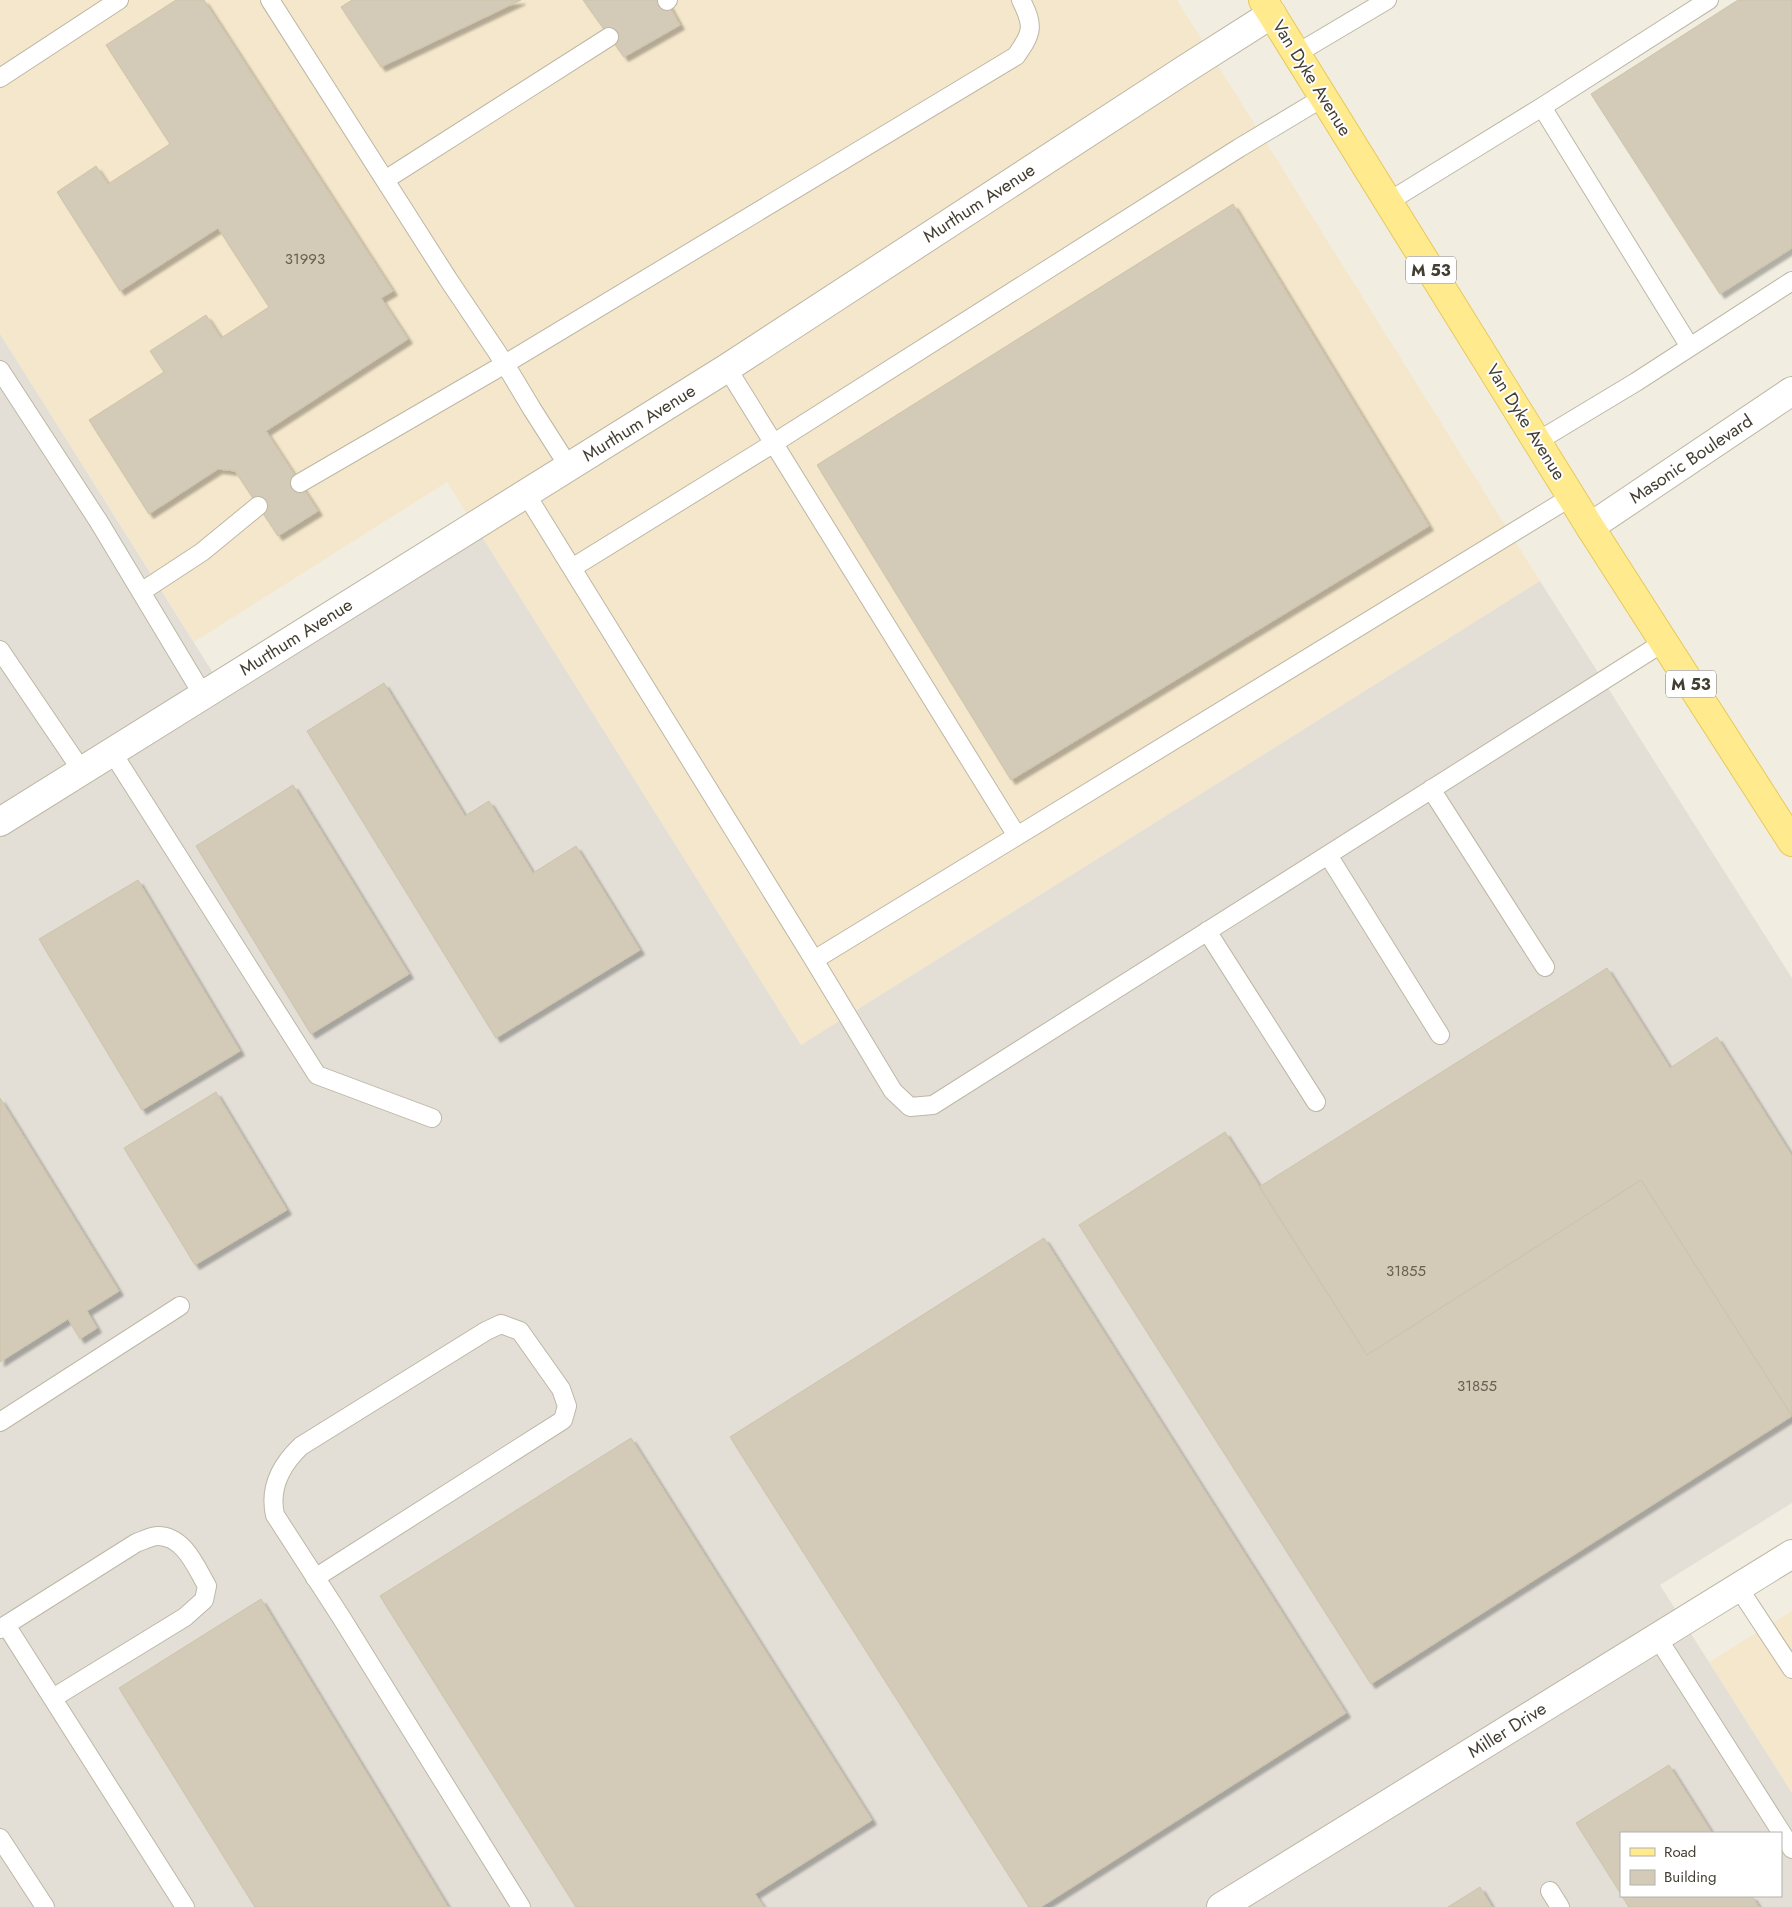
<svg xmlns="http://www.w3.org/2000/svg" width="1792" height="1907" viewBox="0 0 1792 1907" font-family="Jost,sans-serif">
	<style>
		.commercial { fill: #f5e7cb }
		.industrial { fill: #e3dfd7; fill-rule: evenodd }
		.building { fill: #d3cbb7; stroke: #cec3aa; filter: url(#shadow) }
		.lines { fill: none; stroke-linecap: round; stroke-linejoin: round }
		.service-casing { stroke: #bdb7a4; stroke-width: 20 }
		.minor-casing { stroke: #bdb7a4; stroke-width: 30 }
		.primary-casing { stroke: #e5c95b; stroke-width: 30 }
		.service { stroke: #fff; stroke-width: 18 }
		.minor { stroke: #fff; stroke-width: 28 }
		.primary { stroke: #ffea8d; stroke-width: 28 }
		.labels { text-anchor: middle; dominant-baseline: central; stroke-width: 4; stroke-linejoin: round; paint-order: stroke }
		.number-label { font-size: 15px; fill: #676153 }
		.shield { fill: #fff; stroke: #7b7870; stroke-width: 1 }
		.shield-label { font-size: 16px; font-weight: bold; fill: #433e32 }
		.street-label { font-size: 18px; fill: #433e32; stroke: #fff }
	</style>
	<defs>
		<filter id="shadow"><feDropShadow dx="4.5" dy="4.5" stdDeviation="1" flood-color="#0004"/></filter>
	</defs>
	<rect width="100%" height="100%" fill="#f1eee1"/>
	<path class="commercial" d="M0 0H1177L1540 581 801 1045 447 482 194 642 0 334Z
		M1792 1611V1793L1709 1662Z"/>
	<path class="industrial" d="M0 334 225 692 479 532 801 1045 1540 581 1792 978V1503L1660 1585 1792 1793V1907H0ZM1621 1833H1781V1896H1621Z"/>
	<path class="building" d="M176 0H204L393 291 381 298 408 339 266 431 318 511 278 536 235 471 218 469 149 514 89 420 164 372 150 351 206 315 221 338 269 307 218 228 120 291 57 192 96 166 108 184 170 144 106 45Z
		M352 0H521L381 67 341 7Z
		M583 0H666L680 25 624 57Z
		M1738 0H1792V248L1720 294 1591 94Z
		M1233 204 1429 526 1011 780 817 465Z
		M384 683 465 816 489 801 533 873 576 846 640 950 496 1038 307 731Z
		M293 785 409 974 311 1034 196 846Z
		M138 880 240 1051 142 1110 39 939Z
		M1607 968 1670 1068 1717 1037 1792 1156V1416L1641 1180 1367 1355 1259 1187Z
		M216 1092 287 1210 195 1265 124 1148Z
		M0 1098 119 1291 87 1311 97 1328 80 1339 68 1319 0 1362Z
		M1225 1132 1367 1355 1641 1180 1792 1416 1371 1684 1079 1225Z
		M1044 1238 1346 1713 1041 1907H1029L730 1437Z
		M631 1438 872 1820 755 1894 764 1907H576L380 1596Z
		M261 1599 448 1907H255L119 1688Z
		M1669 1765 1712 1833H1621V1894L1576 1823Z
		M1480 1887 1492 1907H1448Z
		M1622 1896H1752L1759 1907H1629Z"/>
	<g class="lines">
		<defs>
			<path id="service" d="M270 0 448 279 505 364 532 409 569 467
				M667 1 668 0
				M1296 54 1387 0
				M0 78 119 0
				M1542 107 1690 347
				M385 180 609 37
				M1388 202 1542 107 1709 0
				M0 370 99 522 203 695
				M1538 441 1636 382 1792 281
				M300 483 505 364 1016 56C1033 32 1034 26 1021 0
				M526 494 814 960 1017 836 727 368
				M572 568 774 443 1239 148 1324 97
				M141 592 202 552 258 506
				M0 650 82 771
				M112 752 317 1075 432 1118
				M1431 789 1545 967
				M1017 836 1571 497
				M1328 855 1440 1035
				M1207 931 1316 1102
				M814 960 893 1091 910 1107 933 1105 1664 642
				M0 1422 180 1306
				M315 1578 563 1420 567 1406 561 1389 520 1331 501 1324 486 1331 301 1446C281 1465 269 1488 275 1515L341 1617 521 1907
				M1738 1587 1792 1669
				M6 1625 136 1543C142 1541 151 1536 158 1536 184 1536 196 1567 207 1586L204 1600 185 1617 53 1698
				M0 1629 6 1625 185 1907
				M1657 1637 1792 1849
				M0 1838 45 1907
				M1550 1891 1560 1907"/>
			<path id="minor" d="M1590 527 1792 391
				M0 822 727 368 1187 68 1272 14
				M1221 1907 1792 1554"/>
			<path id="primary" d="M1263 0 1590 527 1792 842"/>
		</defs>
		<use href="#service" class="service-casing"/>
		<use href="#minor" class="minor-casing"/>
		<use href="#primary" class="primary-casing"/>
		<use href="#service" class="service"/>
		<use href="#minor" class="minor"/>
		<use href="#primary" class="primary"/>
	</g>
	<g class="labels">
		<g class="number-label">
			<text x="305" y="259">31993</text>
			<text x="1406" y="1271">31855</text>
			<text x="1477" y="1386">31855</text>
		</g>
		<g class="shield">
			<rect x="1406" y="256.5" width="50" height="27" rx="4"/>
			<rect x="1666" y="670.5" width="50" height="27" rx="4"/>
		</g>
		<g class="shield-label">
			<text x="1431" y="270">M 53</text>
			<text x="1691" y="684">M 53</text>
		</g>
		<g class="street-label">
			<text transform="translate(1312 78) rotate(58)">Van Dyke Avenue</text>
			<text transform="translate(979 203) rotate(-33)">Murthum Avenue</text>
			<text transform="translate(1526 422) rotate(58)">Van Dyke Avenue</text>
			<text transform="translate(639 423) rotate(-32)">Murthum Avenue</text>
			<text transform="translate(1691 459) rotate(-34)">Masonic Boulevard</text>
			<text transform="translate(296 637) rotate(-32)">Murthum Avenue</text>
			<text transform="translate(1507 1730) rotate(-32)">Miller Drive</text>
		</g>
	</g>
	<rect x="1620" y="1832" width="162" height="65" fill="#ffffff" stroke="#b4b2ad"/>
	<rect x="1630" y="1848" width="25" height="8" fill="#ffea8d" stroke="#b4b2ad"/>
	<text x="1664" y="1857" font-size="15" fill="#433e32">Road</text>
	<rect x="1630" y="1870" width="25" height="15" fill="#d3cbb7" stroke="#b4b2ad"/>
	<text x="1664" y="1882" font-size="15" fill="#433e32">Building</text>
</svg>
